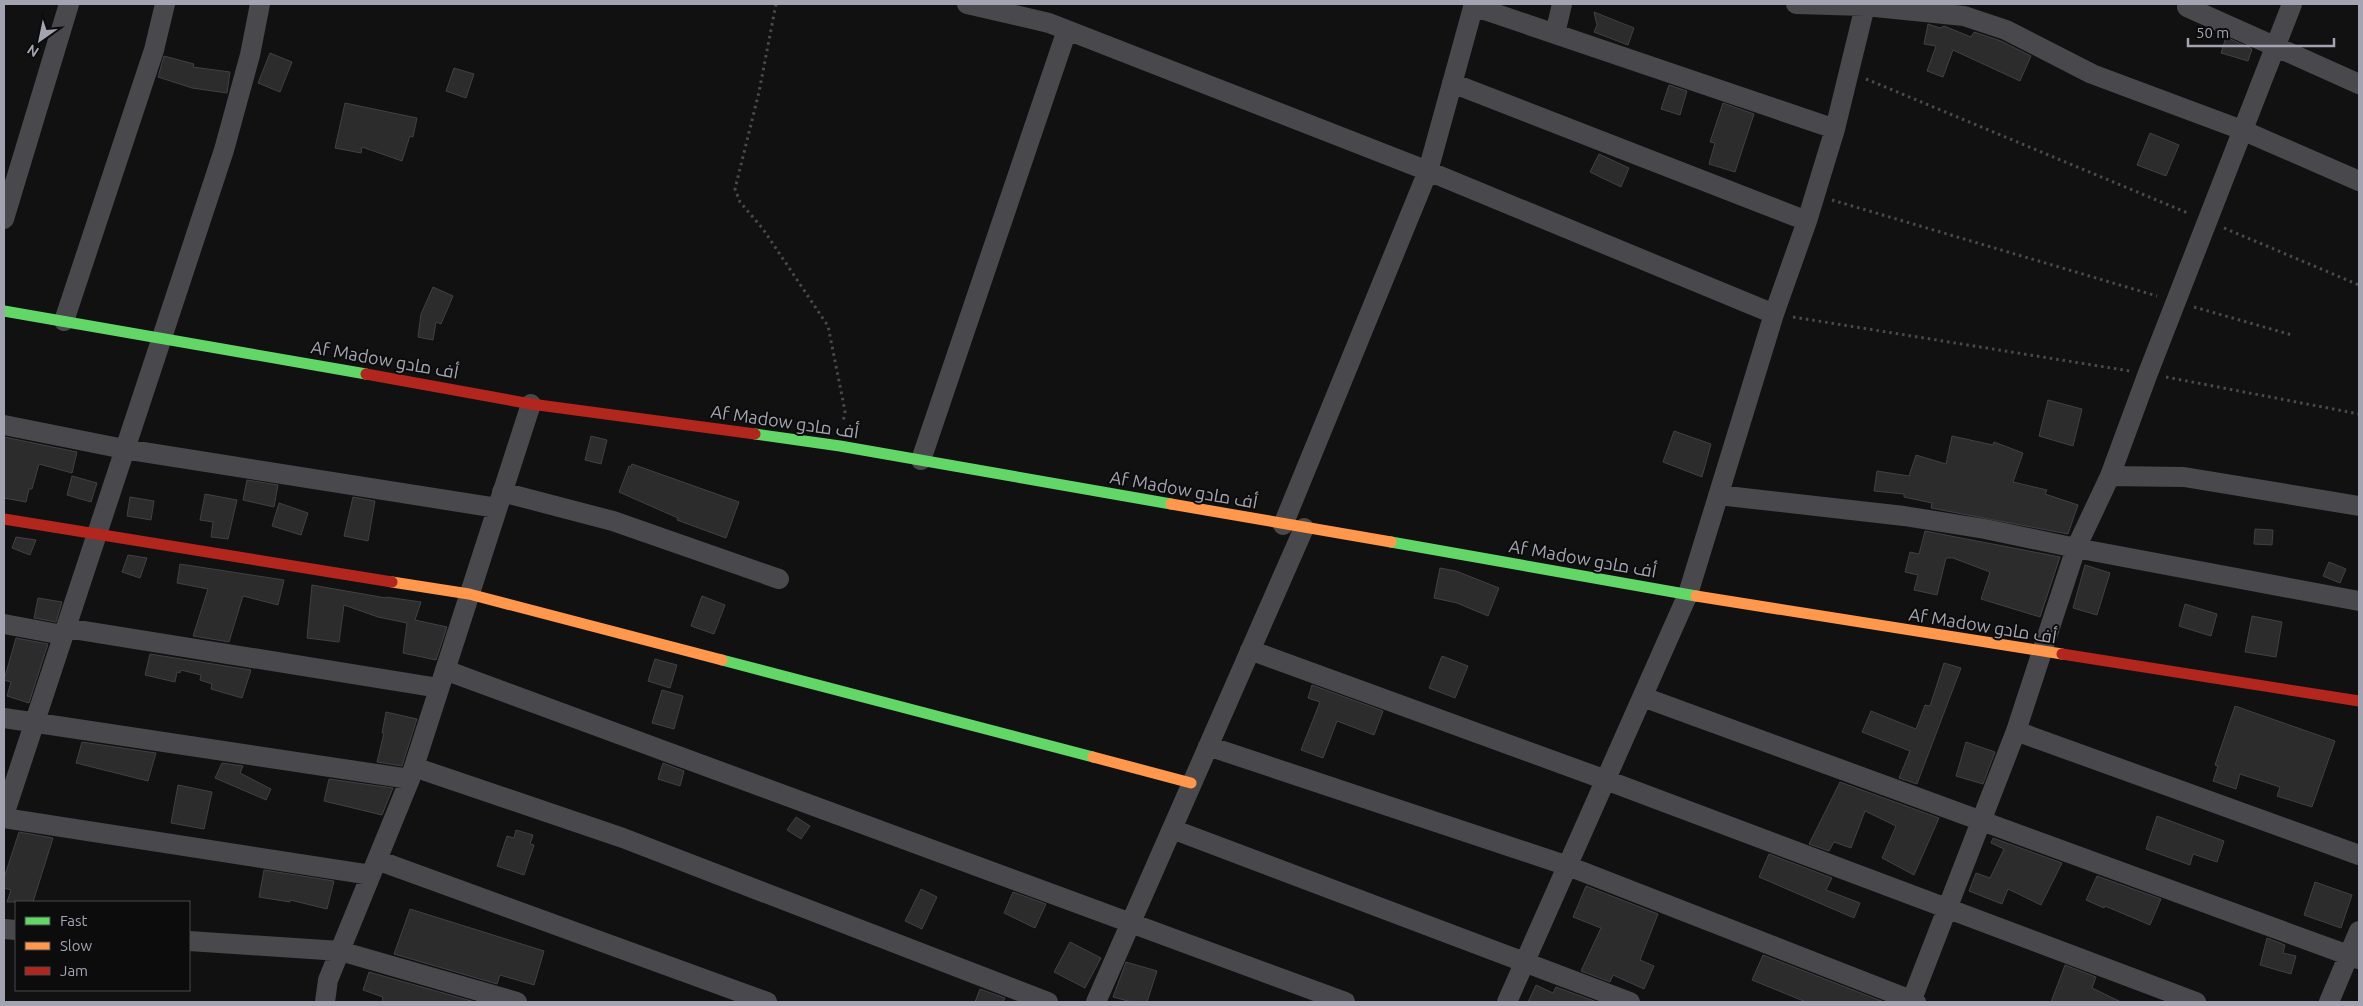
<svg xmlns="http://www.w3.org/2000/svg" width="2363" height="1006" viewBox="0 0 2363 1006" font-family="Ubuntu,Cairo,sans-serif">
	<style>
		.building { fill: #2c2c2d; stroke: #414145 }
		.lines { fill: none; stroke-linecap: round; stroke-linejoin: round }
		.path { stroke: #4a4a4e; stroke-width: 3; stroke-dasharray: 2.5 4; stroke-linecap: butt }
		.street { stroke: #49494d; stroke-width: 20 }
		.fast { stroke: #63d668; stroke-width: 11 }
		.slow { stroke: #ff974d; stroke-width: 11 }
		.jam { stroke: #b3261e; stroke-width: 11 }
		.labels { text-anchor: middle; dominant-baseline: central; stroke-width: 4; stroke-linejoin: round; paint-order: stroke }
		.street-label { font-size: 18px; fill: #a3a4b1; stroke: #0c0c0d }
	</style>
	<rect width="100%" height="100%" fill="#111112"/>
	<path class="building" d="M1594 12 1634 28 1628 45 1594 32 1597 25Z
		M1928 24 1940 28 1944 26 1971 37 1974 32 2001 41 2031 56 2020 81 1953 50 1943 77 1927 71 1936 46 1924 44Z
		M2226 37 2252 49 2248 61 2221 53Z
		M270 53 292 62 280 92 258 83Z
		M164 56 194 64 193 67 230 72 227 93 192 88 158 77Z
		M454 68 474 74 466 98 446 91Z
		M1669 85 1687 91 1680 115 1661 109Z
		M345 103 417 118 413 137 410 136 402 161 362 147 361 153 335 148Z
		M1723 103 1754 114 1735 172 1709 164 1715 143 1710 142Z
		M2150 133 2179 145 2166 176 2137 165Z
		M1599 154 1629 168 1621 187 1590 172Z
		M433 287 453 296 441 324 436 322 433 340 418 337 421 314Z
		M2048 400 2082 409 2073 446 2039 436Z
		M1674 431 1711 444 1702 477 1663 462Z
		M591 436 607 440 601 464 585 460Z
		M1952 436 1993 445 1994 442 2023 453 2013 482 2047 490 2045 494 2078 505 2068 534 1931 508 1932 503 1904 497V494L1874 491 1877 471 1909 476 1916 455 1946 464Z
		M4 437 77 452 72 473 39 464 32 489H29L26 502 4 498Z
		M632 464 739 502 726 538 677 520 678 518 619 492 629 466 631 467Z
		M72 476 97 483 91 502 67 495Z
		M247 480 278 485 274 507 243 500Z
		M205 494 237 500 228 539 211 537 213 522 200 520Z
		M130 497 154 501 151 520 127 516Z
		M353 497 375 501 368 541 344 536Z
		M279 503 308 513 301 535 272 526Z
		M2255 529 2273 530 2272 545 2254 544Z
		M1925 531 2060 557 2040 617 1981 599 1990 572 1953 558H1946L1937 595 1914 590 1918 575 1905 572 1910 552 1919 554Z
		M16 537 36 540 30 555 12 548Z
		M128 555 147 558 140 578 122 572Z
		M2329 562 2346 569 2340 583 2323 576Z
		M180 564 284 580 278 605 243 596 229 642 193 636 208 589 177 583Z
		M2085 565 2110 573 2097 615 2073 608Z
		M1440 568 1456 571 1499 588 1488 616 1457 603 1434 598Z
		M312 585 386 598V597L421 602 415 620 447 627 436 660 403 653 407 623 378 617 344 605 339 642 307 638Z
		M702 596 725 605 714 634 691 626Z
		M38 598 62 602 56 622 34 618Z
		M2185 604 2217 614 2211 636 2179 626Z
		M2252 616 2282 622 2276 657 2245 652Z
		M16 638 48 644 29 703 7 696 11 682 4 680Z
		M150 654 251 670 242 698 211 689 212 684 200 680 201 675 181 670 180 673 177 672 175 682 145 675Z
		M1442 656 1468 666 1455 698 1429 688Z
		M655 659 677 665 670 688 648 681Z
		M1944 663 1961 668 1917 784 1899 778 1910 751 1862 732 1871 711 1916 729 1925 705 1930 706Z
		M1312 685 1383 711 1374 735 1337 721 1323 758 1301 750 1320 702 1308 698Z
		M662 690 683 696 674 729 652 723Z
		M2235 706 2335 741 2312 807 2277 796 2280 787 2240 774 2236 789 2213 781 2218 766 2215 765Z
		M386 712 417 719 402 766 377 762 384 733H382Z
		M82 742 156 753 148 781 76 763Z
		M1966 742 1995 752 1983 784 1956 776Z
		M222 763 243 766 240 773 271 789 266 800 215 778Z
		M663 763 684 771 680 786 658 779Z
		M329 779 393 788 382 815 324 801Z
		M1840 782 1939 818 1914 875 1882 858 1896 826 1865 811 1851 848 1834 842 1829 851 1809 844Z
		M178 785 212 792 204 829 171 823Z
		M2157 816 2224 841 2217 862 2193 854 2190 865 2146 849Z
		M796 817 810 826 801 839 787 830Z
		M516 830 533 835 530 844 534 845 524 875 497 866 507 836 514 838Z
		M19 832 53 838 33 902H7L11 890 4 888V878Z
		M1993 838 2062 863 2041 905 2008 889 2002 904 1969 891 1976 873 1990 878 2004 849 1991 843Z
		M1769 854 1832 878 1826 890 1860 903 1854 918 1759 877Z
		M264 870 334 881 327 909 290 900V902L259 897Z
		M2097 876 2161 899 2150 925 2105 906 2104 908 2086 900Z
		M2315 882 2352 895 2341 928 2304 915Z
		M1586 886 1658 914 1640 960 1654 966 1644 989 1613 975 1610 982 1581 971 1601 928 1573 917Z
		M921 889 937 897 922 929 905 921Z
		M1013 892 1046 904 1035 928 1004 913Z
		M410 909 544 951 534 985 500 975 497 984 394 954Z
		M2267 938 2285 945 2283 953 2296 956 2291 974 2260 965Z
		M1070 942 1101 958 1085 988 1054 972Z
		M1763 955 1884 1002H1806L1752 980Z
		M1126 962 1157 971 1147 1002H1132L1113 997Z
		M2065 965 2096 977 2092 988 2121 1002H2051Z
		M369 972 475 1002H382L383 997 363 990Z
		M1536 985 1553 993 1556 987 1597 1002H1528Z
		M980 989 1005 998 1003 1002H975Z"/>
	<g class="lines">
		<path class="path" d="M776 4 759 92 735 189 740 202 763 229 828 326 845 411 843 423
			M1866 79 2190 214
			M1832 200 2157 296
			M2224 228 2359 285
			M2194 307 2292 335
			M1793 317 2130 371
			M2166 377 2359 414"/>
		<path class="street" d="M967 4 1049 23 1428 171 1774 314
			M1796 4 1865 6 1964 16 2006 30 2092 74 2242 130 2359 181
			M1473 6 1835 129
			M2187 7 2359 84
			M1555 34 1562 4
			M1452 83 1807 221
			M4 219 69 4
			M64 321 154 50 165 4
			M4 425 124 449 497 508
			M921 460 1067 30
			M2110 476 2184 477 2359 506
			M502 492 613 521 779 579
			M1718 495 1904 516 1985 529 2076 548 2359 601
			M1283 525 1428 171 1474 4
			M4 624 63 635
			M66 628 439 688
			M1250 650 1606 780 2196 1002
			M445 670 1345 1002
			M1643 697 2359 959
			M4 718 410 779
			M2016 731 2359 855
			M1208 746 1568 866 1916 1002
			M414 767 623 838 1048 1002
			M4 815 224 150 250 55 260 4
			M4 818 371 875
			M1172 829 1630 1002
			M377 860 767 1002
			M4 929 16 930
			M189 941 340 951 517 1002
			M325 1002 328 980 410 779 531 404
			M1096 1002 1304 528
			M1507 1002 1688 594 1774 314 1807 221 1835 129 1865 6
			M1911 1002 2016 731 2076 548 2110 476 2148 373 2292 4
			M2329 1002 2359 931"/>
		<path class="fast" d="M4 311 366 374
			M755 434 840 446 1171 504
			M1391 542 1696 596
			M722 660 1093 757"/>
		<path class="slow" d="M1171 504 1391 542
			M392 582 469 594 722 660
			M1696 596 2062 654
			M1093 757 1191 783"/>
		<path class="jam" d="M366 374 531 404 755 434
			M4 519 392 582
			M2062 654 2359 701"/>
	</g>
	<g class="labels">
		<g class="street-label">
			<text transform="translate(385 359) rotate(10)">Af Madow أف مادو</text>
			<text transform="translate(785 421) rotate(8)">Af Madow أف مادو</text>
			<text transform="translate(1184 489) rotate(10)">Af Madow أف مادو</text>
			<text transform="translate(1583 558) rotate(10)">Af Madow أف مادو</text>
			<text transform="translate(1983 625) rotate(9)">Af Madow أف مادو</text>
		</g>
	</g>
	<rect width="2363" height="1006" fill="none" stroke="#a3a4b1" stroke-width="10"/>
	<rect x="15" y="901" width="175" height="90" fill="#0c0c0d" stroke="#48494f"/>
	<rect x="25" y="917" width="25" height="8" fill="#63d668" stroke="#48494f"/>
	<text x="60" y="926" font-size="15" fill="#a3a4b1">Fast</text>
	<rect x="25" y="942" width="25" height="8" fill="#ff974d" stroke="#48494f"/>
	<text x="60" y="951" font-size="15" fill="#a3a4b1">Slow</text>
	<rect x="25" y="967" width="25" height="8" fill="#b3261e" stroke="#48494f"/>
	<text x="60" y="976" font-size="15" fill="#a3a4b1">Jam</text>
	<g transform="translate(40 40) rotate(213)" stroke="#0c0c0d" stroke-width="4" paint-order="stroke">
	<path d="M0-4L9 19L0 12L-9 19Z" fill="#a3a4b1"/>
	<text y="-8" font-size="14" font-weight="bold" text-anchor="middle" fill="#a3a4b1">N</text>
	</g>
	<path d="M2188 38v8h146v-8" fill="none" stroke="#a3a4b1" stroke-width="2.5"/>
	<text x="2196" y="38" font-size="15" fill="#a3a4b1" stroke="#0c0c0d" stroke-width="4" paint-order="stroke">50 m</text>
</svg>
